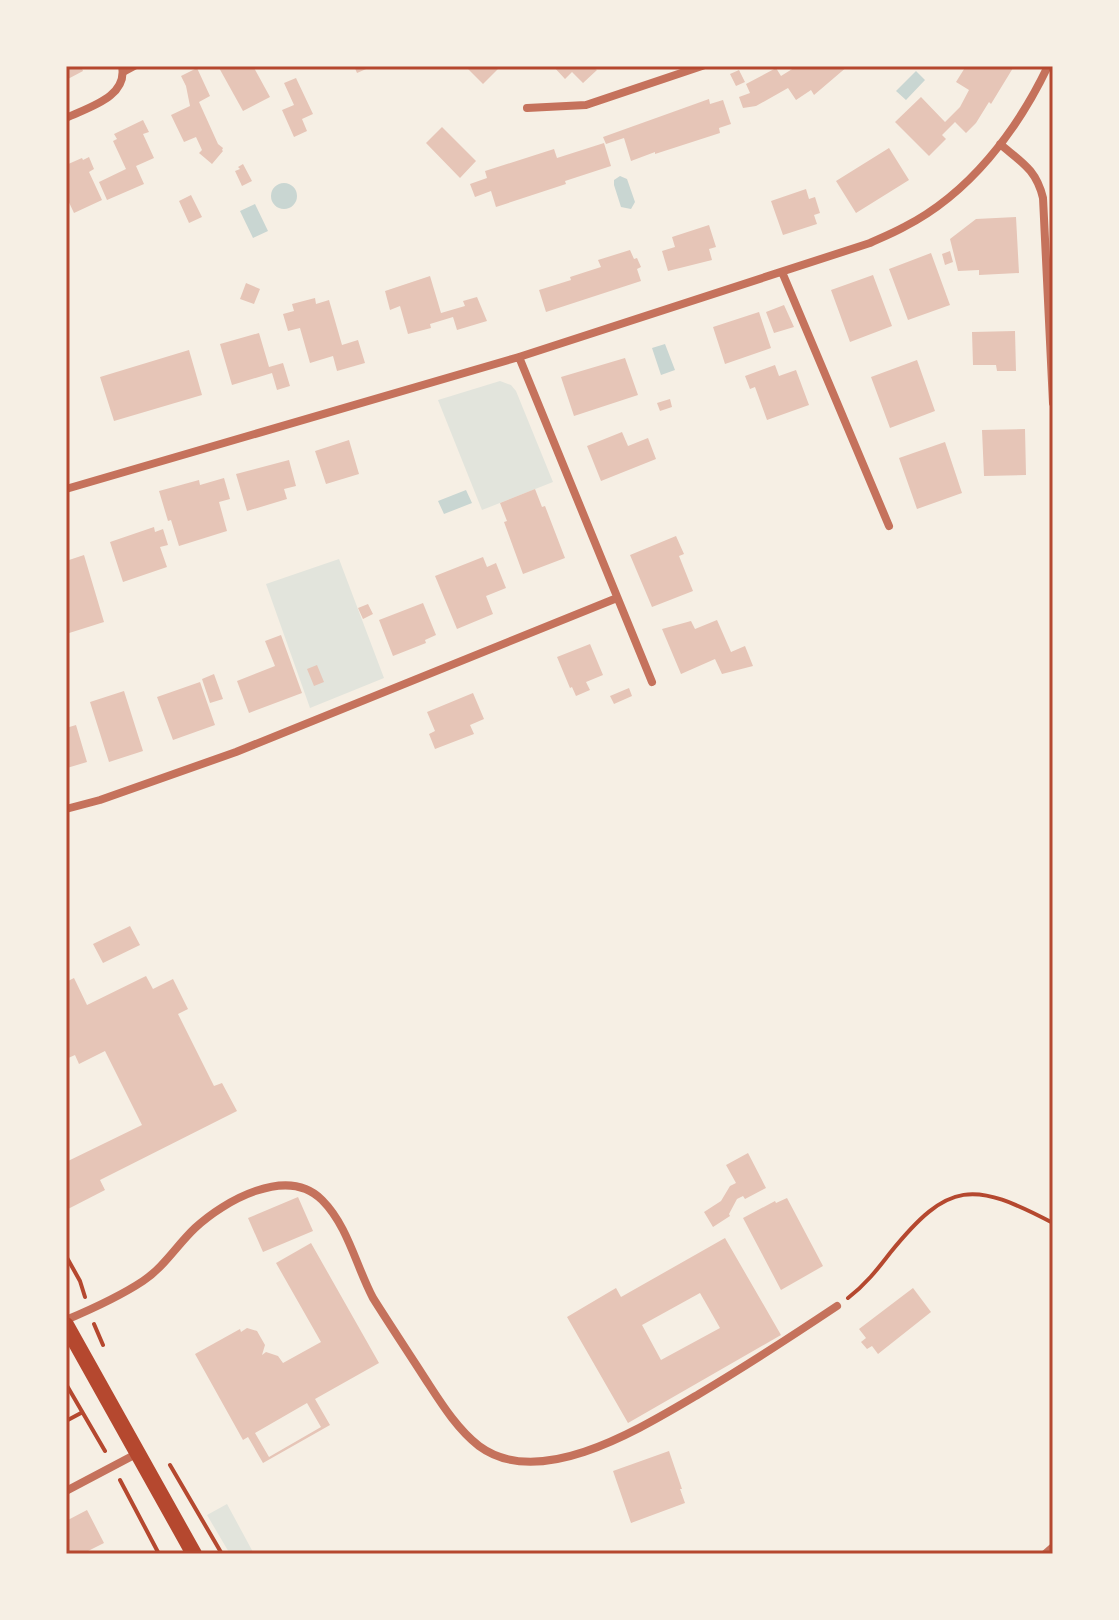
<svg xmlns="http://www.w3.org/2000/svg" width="1119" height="1620" viewBox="0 0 1119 1620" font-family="Barlow,sans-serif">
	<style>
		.green { fill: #e2e4dc }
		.water { fill: #c9d6d2 }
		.building { fill: #e6c5b7; fill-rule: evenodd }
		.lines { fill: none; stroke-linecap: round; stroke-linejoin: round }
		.path { stroke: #b5482f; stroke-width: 4 }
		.service { stroke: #c5725c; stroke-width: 6 }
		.minor { stroke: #c5725c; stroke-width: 8 }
		.secondary { stroke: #b5482f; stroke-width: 16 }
		.neatline { fill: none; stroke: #b5482f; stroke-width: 3 }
	</style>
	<rect width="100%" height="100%" fill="#f6efe4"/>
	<path class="green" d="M500 381 511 385 516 391 553 482 482 510 438 400Z
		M339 559 384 678 310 708 266 584Z
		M227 1504 254 1554H230L207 1515Z"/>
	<path class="water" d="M916 71 925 80 906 100 896 91Z
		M620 176 627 179 635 202 631 209 621 207 614 185V180Z
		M271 196a13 13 0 1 1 26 0a13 13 0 1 1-26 0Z
		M255 204 268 231 253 238 240 211Z
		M665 344 675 370 661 375 652 348Z
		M466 490 472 503 444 514 438 501Z"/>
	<path class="building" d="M66 66H81L83 71 66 80Z
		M218 66H253L270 97 243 111Z
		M354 66H373L357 73Z
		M465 66H501L483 84Z
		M553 66H591L597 70 583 83 572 72 565 79Z
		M797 66H848L814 95 811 90 796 100 788 88 756 106 743 108 739 97 750 93 746 84 776 68 781 76Z
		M966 66H1010L1013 68 991 104 989 102 976 123 966 133 955 122 942 135 946 139 929 156 895 122 921 97 945 122 960 107 969 90 956 82Z
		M197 68 210 96 199 102 218 144 223 148 222 150 223 151 212 164 199 153 202 150 196 137 184 142 171 115 190 106 186 86 181 76Z
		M739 70 745 82 736 86 730 74Z
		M296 78 313 114 302 119 307 131 294 137 282 110 294 105 284 83Z
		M709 99 710 104 723 100 731 124 719 128 720 133 655 154V152L631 161 624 138 606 144 603 137Z
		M143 120 149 132 143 134 154 158 136 166 144 184 107 200 99 182 126 169 113 141 117 139 114 134Z
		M442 127 476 161 460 178 426 143Z
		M604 143 611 166 565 181 566 184 496 207 491 191 475 197 470 184 487 178 485 171 554 149 557 158Z
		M889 148 909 180 856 213 836 181Z
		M89 157 94 169 89 172 102 200 74 213 66 196V165L82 158 83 160Z
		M243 164 252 181 242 186 235 171 240 169 238 167Z
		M806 189 809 199 815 197 820 213 814 215 817 224 783 235 771 201Z
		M191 195 202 217 189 223 179 201Z
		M1016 217 1019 273 979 275V270L958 271 950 239 976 219Z
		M709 225 716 247 709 249 712 260 668 271 662 251 675 247 672 237Z
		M630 250 634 259 637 258 641 267 637 269 641 281 546 312 539 290 571 280 570 277 601 267 598 260Z
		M950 251 953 262 945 265 942 254Z
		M931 253 950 305 908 320 889 269Z
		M873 275 892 326 850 342 831 290Z
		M430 276 441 313 465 306 463 301 477 297 487 321 457 330 453 317 430 324 431 328 408 334 400 306 390 310 385 291Z
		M246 283 260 289 254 304 240 299Z
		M315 298 316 304 329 300 342 345 358 340 365 363 337 371 333 356 310 363 300 328 288 331 283 314 294 311 292 304Z
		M784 305 794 327 774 333 766 312Z
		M759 312 771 348 725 364 713 327Z
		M1015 331 1016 371H997L996 365H973L972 332Z
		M259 333 269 367 283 363 290 386 277 390 272 373 232 385 220 344Z
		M189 350 202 395 114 421 100 377Z
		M625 358 638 395 574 416 561 377Z
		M917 360 935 411 890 428 871 377Z
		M775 365 779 376 796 370 809 405 767 420 755 387 750 389 745 376Z
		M670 399 672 407 660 411 657 403Z
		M1025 429 1026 475 984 476 982 430Z
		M622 432 628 446 648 438 656 459 601 481 587 446Z
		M349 440 359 474 326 484 315 451Z
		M945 442 962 493 917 509 899 458Z
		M289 460 296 486 284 489 287 499 247 511 236 474Z
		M224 478 230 499 219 502 227 531 179 546 171 520 168 521 159 491 199 480 200 485Z
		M535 489 542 507 545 506 565 558 523 574 504 522 507 521 500 503Z
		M154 527 155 532 163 529 168 545 160 547 167 567 123 582 110 542Z
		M676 536 684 554 679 556 693 591 652 607 630 555Z
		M84 555 104 622 66 634V561Z
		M483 557 487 567 496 563 506 588 486 596 493 614 457 629 435 576Z
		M423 603 436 635 425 640 426 643 393 656 379 620Z
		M368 604 373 614 363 619 358 608Z
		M717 620 731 652 745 646 753 666 722 674 715 659 681 674 662 629 691 621 695 629Z
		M281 635 302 693 249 713 237 681 275 666 265 641Z
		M590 644 603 675 586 682 590 690 576 696 572 687 570 688 557 657Z
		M317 665 324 682 314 686 307 669Z
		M214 674 223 699 210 703 202 679Z
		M200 682 215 725 173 740 157 697Z
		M629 688 632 696 614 704 610 696Z
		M124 691 143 751 109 762 90 702Z
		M473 693 484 719 470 725 474 734 435 749 429 734 435 731 427 712Z
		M76 725 87 762 67 768 69 775 66 776V728Z
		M130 926 140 945 103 963 93 944Z
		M146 976 153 989 173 979 188 1009 178 1014 214 1086 222 1083 237 1111 100 1180 105 1190 68 1209 66 1205V1162L142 1125 105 1051 79 1064 75 1055 66 1059V982L74 978 87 1005Z
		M748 1153 766 1188 745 1199 743 1196 737 1199 729 1214 730 1216 713 1227 704 1212 721 1201 730 1186 736 1183 726 1165Z
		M298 1197 313 1231 263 1252 248 1218Z
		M787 1198 823 1266 781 1290 743 1218 775 1201 776 1203Z
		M725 1238 781 1335 628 1423 567 1317 616 1288 621 1297ZM700 1293 720 1328 661 1360 642 1325Z
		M311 1243 379 1363 315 1399 330 1425 263 1463 248 1437 243 1440 195 1354 240 1329 241 1332 247 1328 257 1331 265 1345 262 1355 266 1352 278 1356 283 1363 321 1342 276 1263ZM307 1403 321 1427 269 1457 255 1433Z
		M913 1288 931 1312 878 1354 872 1346 867 1349 861 1342 866 1338 859 1329Z
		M669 1451 682 1489H680L685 1503 631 1523 613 1471Z
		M87 1510 104 1543 82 1554H66V1521Z"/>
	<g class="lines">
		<path class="path" d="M66 1256 80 1281 85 1297
			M848 1298C865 1285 877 1270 890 1253 949 1180 973 1181 1053 1223
			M94 1324 103 1345
			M66 1384 105 1451
			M66 1421 81 1413
			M170 1465 222 1554
			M120 1480 159 1554"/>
		<path class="service" d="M123 73 136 66"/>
		<path class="minor" d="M527 108 586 105 702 66
			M66 118C89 107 128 97 122 66
			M1000 144C1021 162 1036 169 1043 198L1053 403
			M782 272 889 526
			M519 357 652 682
			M66 489 519 357 870 243C881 238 893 233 904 227 969 194 1017 131 1048 66
			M66 809 100 800 236 752 617 598
			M66 1320C92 1309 119 1297 143 1281 164 1267 177 1245 195 1228 224 1201 287 1165 322 1200 348 1226 356 1266 373 1298 390 1325 408 1352 426 1380 441 1403 457 1429 479 1446 541 1492 644 1426 699 1394 746 1366 792 1336 837 1306
			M66 1491 138 1453
			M1045 1554 1053 1547"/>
		<path class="secondary" d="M66 1325 194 1554"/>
	</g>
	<rect width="1119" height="1620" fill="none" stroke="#f6efe4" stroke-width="136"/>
	<rect x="68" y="68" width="983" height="1484" class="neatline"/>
</svg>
